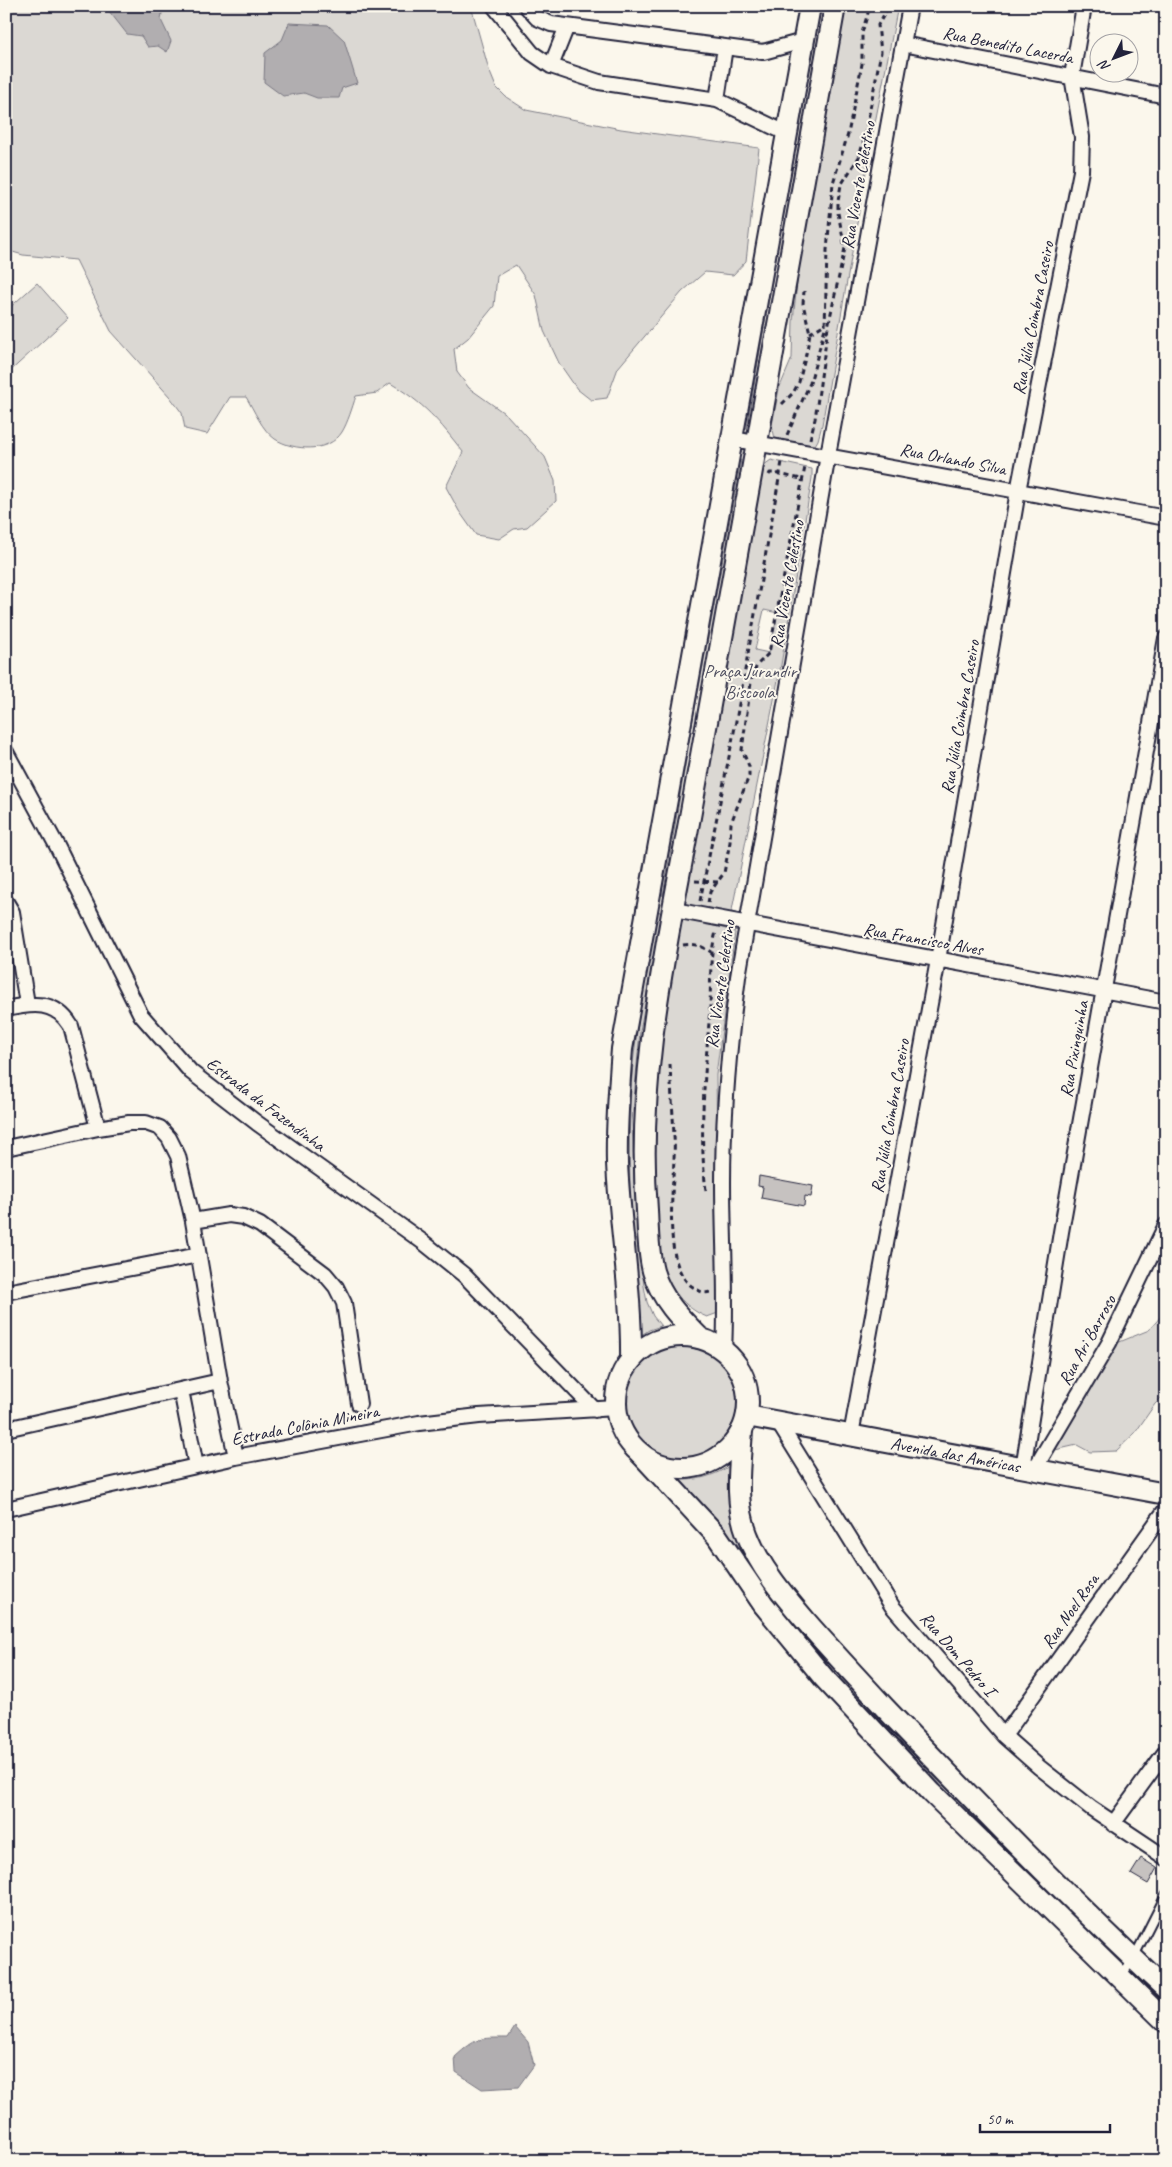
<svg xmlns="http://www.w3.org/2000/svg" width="1172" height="2167" viewBox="0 0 1172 2167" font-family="Caveat,sans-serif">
<rect width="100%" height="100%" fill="#fbf7ec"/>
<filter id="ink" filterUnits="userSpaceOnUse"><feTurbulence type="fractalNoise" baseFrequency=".02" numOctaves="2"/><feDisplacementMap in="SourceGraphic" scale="10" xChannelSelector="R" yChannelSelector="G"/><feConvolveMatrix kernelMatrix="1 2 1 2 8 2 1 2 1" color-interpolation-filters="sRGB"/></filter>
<g filter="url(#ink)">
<!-- green -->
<path fill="#dbd8d3" stroke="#7e7d87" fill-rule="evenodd" d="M6 6H469L473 13 489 70 496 87 506 97 526 110 621 129 759 148 746 261 733 275 705 272 682 292 618 368 607 398 591 400 577 389 559 363 544 331 536 295 516 265 497 276 494 306 468 338 454 349 457 372 469 388 507 415 545 457 555 481 556 501 527 527 514 529 499 539 476 535 459 511 446 487 463 452C439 421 424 403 390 383L377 393 356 396C352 408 348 422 342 432 329 453 294 451 275 439 262 430 254 410 246 397H230L207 434 185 429 182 413 170 397 111 331 76 260 23 255 6 250Z
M818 6H820L800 116 747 427 745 430Z
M843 6H898L871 143 822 425 818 440 814 447 779 441 775 439 772 425 779 389 792 358 793 321 803 226Z
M37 283 68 318 6 375V311Z
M741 460 692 725 663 896 662 892 680 776 738 461Z
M771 460 812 469V478L781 665 731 915 683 906 761 471 764 465ZM764 610 778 613 769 653 755 650Z
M659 911 661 914 640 1031 632 1122 635 1199 644 1286 647 1302 653 1316 661 1326 649 1330 640 1336C634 1261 627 1184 630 1108 632 1043 646 977 656 913Z
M683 918 734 931 735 933 716 1075 719 1310 718 1313 707 1317C684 1308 669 1288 662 1265 657 1247 658 1226 657 1208 653 1139 658 1072 666 1004 670 976 672 945 683 918Z
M1166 1296V1393L1155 1404 1135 1433 1116 1451 1090 1452 1077 1445 1055 1450 1117 1343 1149 1330 1163 1314Z
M626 1403a57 57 0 1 1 114 0a57 57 0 1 1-114 0Z
M732 1464 731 1514 734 1528 762 1579 786 1614 818 1652 893 1733 1017 1861 1110 1955 1018 1865 820 1658 787 1618 735 1541 677 1480C696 1481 716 1476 732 1464Z"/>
<!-- water -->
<path fill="#b1aeb0" stroke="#787681" d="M105 6H163L161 20 171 41 167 52 158 46 148 47 141 36 127 34Z
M289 23 328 25 344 40 357 83 342 88 339 98H317L304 93 283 96 264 82 265 53 282 40Z
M515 2027 528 2042 534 2065 518 2087 482 2089 456 2072 455 2057C477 2037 479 2038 508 2038Z"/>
<!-- building -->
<path fill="#c6c2c0" stroke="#22223b" d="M759 1176 813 1186 811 1197 805 1196 804 1206 761 1198 763 1187 758 1186Z
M1141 1858 1157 1868 1148 1884 1131 1874Z"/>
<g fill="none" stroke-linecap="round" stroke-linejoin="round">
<!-- lane casing -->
<g stroke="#22223b" stroke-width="11">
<path id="lane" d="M1122 1976 1133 1959 1166 1894"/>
</g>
<!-- street casing -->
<g stroke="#22223b" stroke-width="18">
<path id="street" d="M494 6 532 53 551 66 599 82 717 100 786 133
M526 6 537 18 551 24 763 52 803 41
M903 44 1166 96
M551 66 567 26
M717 100 725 47
M733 439 1166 518
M6 752 57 846 141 1015 191 1072 257 1123 423 1242 464 1275 595 1410
M6 902 12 912 27 1004
M674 910 1166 1002
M6 1009C33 1003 55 1000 71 1026L98 1128
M6 1148 98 1128 129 1123H146L160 1128 169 1138 178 1156 193 1221 220 1381 236 1457
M193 1221 229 1215 243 1217 260 1225 325 1274 336 1287 344 1303 359 1404
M6 1292 199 1255
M724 1351C727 1295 723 1239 723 1183 723 1113 729 1045 738 977L828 455 910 6
M181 1390 196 1466
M778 1422 892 1606 1004 1736 1039 1767 1091 1808 1166 1858
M6 1429 220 1381
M851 1435 938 960 1018 491 1081 171 1082 137 1072 76 1084 6
M1023 1468 1061 1232 1166 638
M1034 1470 1109 1343 1166 1225
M6 1509 236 1457 419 1423 479 1416 616 1408
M1004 1736 1166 1509
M1113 1824 1166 1751"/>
</g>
<!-- secondary casing -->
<g stroke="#22223b" stroke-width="24">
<g id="secondary">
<circle cx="682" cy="1402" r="66"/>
<path d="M700 1338C680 1318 661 1299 653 1271 648 1252 648 1230 647 1210 635 1069 671 928 695 789 740 528 787 267 835 6"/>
<path d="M631 1360C632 1293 620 1229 617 1163 616 1125 619 1087 622 1049L810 6"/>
<path id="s1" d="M747 1416 1166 1494"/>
<path d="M742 1430C740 1465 734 1500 747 1534 760 1569 787 1599 811 1627 835 1654 860 1681 885 1708 977 1804 1069 1899 1166 1989"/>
<path d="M640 1453 717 1536 763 1604 824 1678 932 1793 1166 2022"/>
</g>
</g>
<!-- path -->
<path stroke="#22223b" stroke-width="3" stroke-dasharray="5 4" stroke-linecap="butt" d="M810 333 825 324
M782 404 793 393 799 382 807 350 810 333 803 304 804 291
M787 435 810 383 825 328 827 250 833 183 848 134 862 64V33L870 6
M810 439 815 419 828 327 845 248 838 213V201L841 185 859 157 864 140 881 52 878 25 889 6
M769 475 770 473H773L802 479
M695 881 718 882
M700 901 734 732 782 462
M708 903 710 892 724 873 730 842 731 823 749 776V766L742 750 752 675 758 664 769 653 805 467
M683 945C695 943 701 946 711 952
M670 1064C671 1088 673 1112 674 1136 677 1173 658 1264 693 1287 699 1291 704 1294 710 1292
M706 1190C698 1130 706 1068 710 1008 711 983 709 957 716 932"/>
<!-- lane -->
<use href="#lane" stroke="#fbf7ec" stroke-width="7"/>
<!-- street -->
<use href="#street" stroke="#fbf7ec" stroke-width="14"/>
<!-- secondary -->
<use href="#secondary" stroke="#fbf7ec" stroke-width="20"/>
</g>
</g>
<g text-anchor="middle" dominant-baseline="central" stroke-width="4" stroke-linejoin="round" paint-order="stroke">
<!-- street labels -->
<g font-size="18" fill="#22223b" stroke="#fbf7ec">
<text transform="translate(1008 45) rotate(11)">Rua Benedito Lacerda</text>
<text transform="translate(858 185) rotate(-80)">Rua Vicente Celestino</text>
<text transform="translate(1033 318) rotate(-79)">Rua Júlia Coimbra Caseiro</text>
<text transform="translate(953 459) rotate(11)">Rua Orlando Silva</text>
<text transform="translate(787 584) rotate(-80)">Rua Vicente Celestino</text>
<text transform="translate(960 717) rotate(-80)">Rua Júlia Coimbra Caseiro</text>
<text transform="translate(923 939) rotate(10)">Rua Francisco Alves</text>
<text transform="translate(720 984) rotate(-82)">Rua Vicente Celestino</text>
<text transform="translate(1074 1049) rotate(-80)">Rua Pixinguinha</text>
<text transform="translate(266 1104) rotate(37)">Estrada da Fazendinha</text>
<text transform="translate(890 1116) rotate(-80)">Rua Júlia Coimbra Caseiro</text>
<text transform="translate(1087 1340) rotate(-61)">Rua Ari Barroso</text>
<text transform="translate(305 1425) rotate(-11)">Estrada Colônia Mineira</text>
<text stroke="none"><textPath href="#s1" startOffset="212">Avenida das Américas</textPath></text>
<text transform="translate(1070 1611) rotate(-55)">Rua Noel Rosa</text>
<text transform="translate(958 1654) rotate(49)">Rua Dom Pedro I</text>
</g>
<!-- park labels -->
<g font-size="18" fill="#505061" stroke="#fbf7ec">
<text x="750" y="671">Praça Jurandir<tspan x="750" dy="21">Biscoola</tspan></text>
</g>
</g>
<!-- margin -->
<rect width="1172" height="2167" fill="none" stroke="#fbf7ec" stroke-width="25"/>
<rect x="12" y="12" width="1147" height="2142" fill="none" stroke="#22223b" stroke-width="2" filter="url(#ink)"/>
<!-- north arrow -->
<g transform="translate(1114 58) rotate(228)"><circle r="24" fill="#fbf7ec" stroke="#a4a2a5"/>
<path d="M0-4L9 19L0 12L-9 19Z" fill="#22223b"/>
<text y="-8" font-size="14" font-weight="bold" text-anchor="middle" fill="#22223b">N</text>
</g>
<!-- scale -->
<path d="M980 2124v8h130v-8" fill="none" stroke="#22223b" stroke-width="2.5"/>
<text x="987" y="2124" font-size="15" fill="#22223b" stroke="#fbf7ec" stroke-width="4" paint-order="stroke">50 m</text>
</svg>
